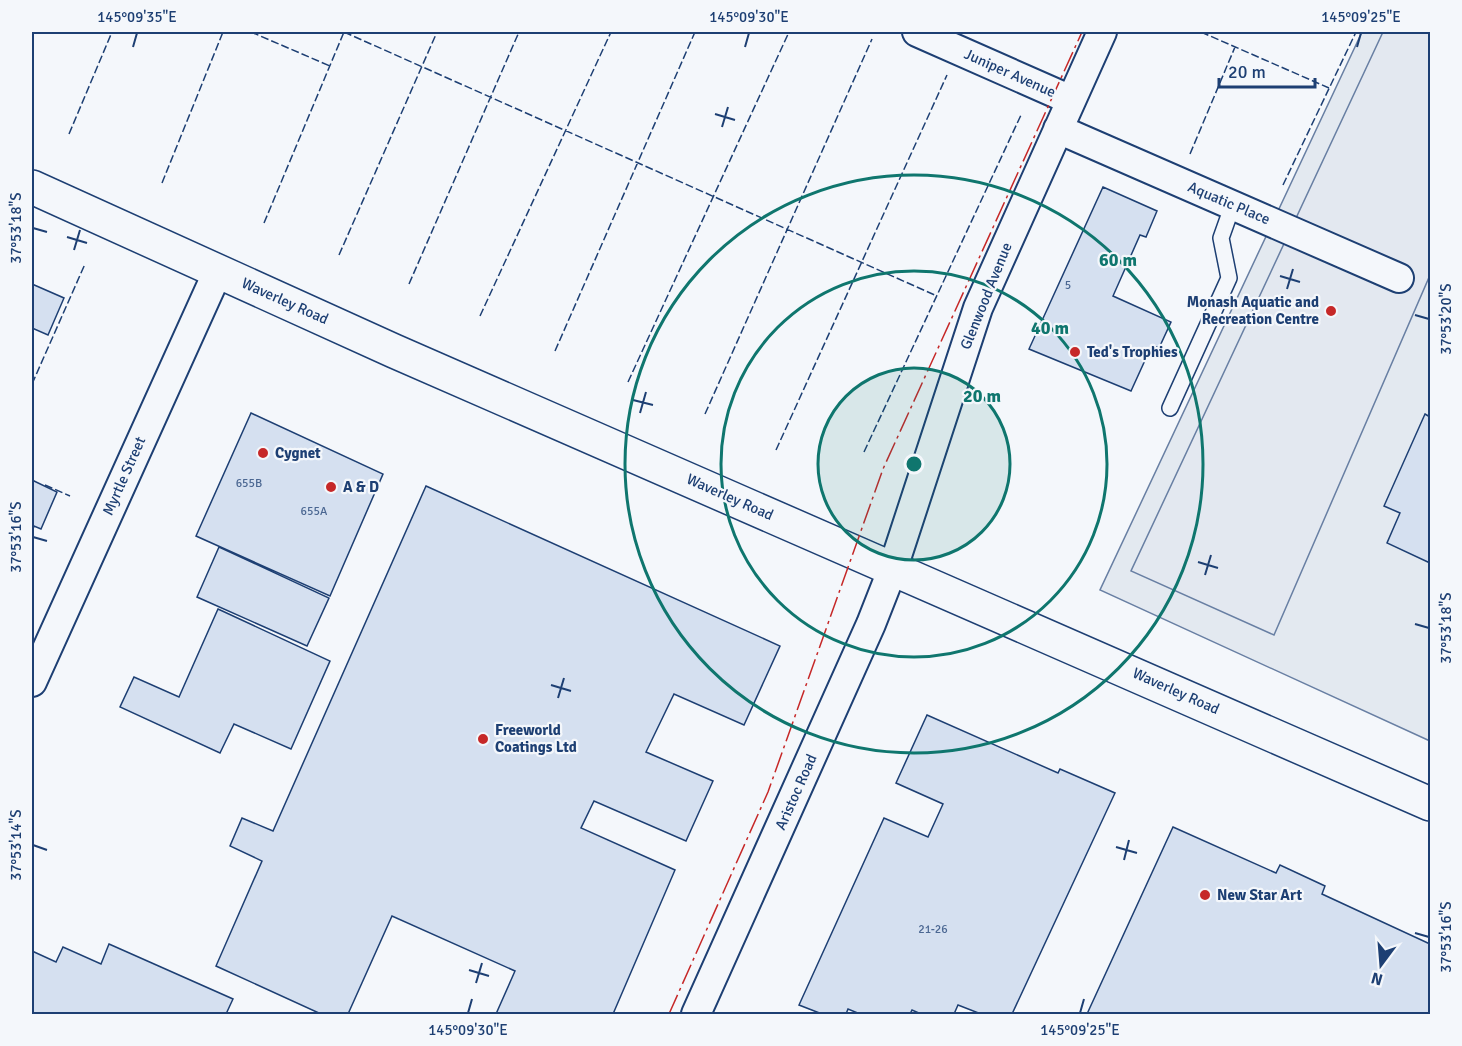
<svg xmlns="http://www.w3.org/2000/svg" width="1462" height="1046" viewBox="0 0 1462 1046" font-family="Signika,sans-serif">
<rect width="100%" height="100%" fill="#f4f7fb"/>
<!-- green -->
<path fill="#e3e9f0" stroke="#687fa3" stroke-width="1.5" d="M1362 32H1430V741L1100 590Z"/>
<!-- parking -->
<path fill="#e3e8f0" stroke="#687fa3" stroke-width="1.5" d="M1383 32H1430V275L1274 635 1131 571Z"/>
<!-- building -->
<path fill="#d5e0f0" stroke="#1d3f73" stroke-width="1.5" d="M1103 187 1157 211 1146 237 1140 235 1113 296 1171 322 1159 348 1152 345 1131 391 1029 349Z
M32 284 64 298 48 335 32 328Z
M251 413 383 474 330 596 196 536Z
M1425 414 1430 417V563L1387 543 1400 513 1384 506Z
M32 480 57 492 41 529 34 526 32 532Z
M426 486 780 646 744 725 674 694 646 752 713 781 686 841 594 801 581 828 675 870 613 1014H496L515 971 392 916 348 1014H321L216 966 262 861 230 846 242 818 273 831Z
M219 547 329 598 307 646 197 597Z
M218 609 330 661 291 749 234 724 220 753 120 707 134 677 179 697Z
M927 715 1058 773 1060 769 1115 793 1012 1014H981L958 1005 954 1014H921L912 1010 910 1014H860L848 1009 846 1014H822L799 1005 884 818 928 837 943 804 896 783Z
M1173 827 1276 873 1280 865 1325 886 1322 894 1430 944V1014H1087Z
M109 944 233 999 226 1014H32V951L56 962 63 947 101 964Z"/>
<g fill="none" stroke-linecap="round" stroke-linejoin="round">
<!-- lane casing -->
<g stroke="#1d3f73" stroke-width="18">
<path id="lane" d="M1170 408 1229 278 1221 238 1233 204"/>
</g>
<!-- street casing -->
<g stroke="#1d3f73" stroke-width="32">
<path id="street" d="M917 32 1071 100
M1058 129 1399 278
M32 682 218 271
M696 1014 871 624 893 568 978 308 1102 32"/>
</g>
<!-- primary casing -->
<g stroke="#1d3f73" stroke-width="36">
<path id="primary" d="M32 187 394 351 1430 804"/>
</g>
<!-- lane -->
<use href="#lane" stroke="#f4f7fb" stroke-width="15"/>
<!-- street -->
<use href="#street" stroke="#f4f7fb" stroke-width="28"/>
<!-- primary -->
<use href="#primary" stroke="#f4f7fb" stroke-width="33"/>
<!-- fence -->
<path stroke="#1d3f73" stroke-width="1.5" stroke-dasharray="8 3" stroke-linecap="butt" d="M251 32 330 66
M344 32 937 296
M1201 32 1329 88
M69 134 112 32
M1190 154 1235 47
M162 183 223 32
M1283 185 1356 32
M264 223 344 32
M339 255 437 32
M409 284 519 32
M480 316 611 32
M555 351 695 32
M628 382 789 32
M32 384 85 264
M705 414 872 39
M776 450 947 75
M864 452 1021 115
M45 485 70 496"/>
<!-- power -->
<path stroke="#c62828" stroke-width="1.5" stroke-dasharray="21 4.5 3 4.5" stroke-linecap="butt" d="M669 1014 768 792 883 469 1082 32"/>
</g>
<!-- ticks -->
<path fill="none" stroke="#1d3f73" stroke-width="2" d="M133 47 137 33M745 47 749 33M1357 47 1361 33M715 114 735 120M722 127 728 107M33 228 47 232M67 237 87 243M74 250 80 230M1280 276 1300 282M1287 289 1293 269M1415 315 1429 319M633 400 653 405M640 413 646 392M33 537 47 541M1198 562 1218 568M1205 575 1211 555M1415 624 1429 628M551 685 571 691M558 698 564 678M33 845 47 850M1116 847 1137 853M1124 860 1129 840M1415 933 1429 937M469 970 489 976M476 983 482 963M468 1013 472 999M1080 1013 1084 999"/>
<!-- distance rings -->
<circle cx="914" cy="464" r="96" fill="#0f766e" fill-opacity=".12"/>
<g fill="none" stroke="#0f766e" stroke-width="3">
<circle cx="914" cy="464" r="96"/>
<circle cx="914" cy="464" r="193"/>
<circle cx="914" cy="464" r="289"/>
</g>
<!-- markers -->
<g fill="#c62828" stroke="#f4f7fb" stroke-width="2">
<circle cx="1331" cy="311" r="6"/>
<circle cx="1075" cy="352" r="6"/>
<circle cx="263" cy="453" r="6"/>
<circle cx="331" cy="487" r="6"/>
<circle cx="483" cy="739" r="6"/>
<circle cx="1205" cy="895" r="6"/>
</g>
<g text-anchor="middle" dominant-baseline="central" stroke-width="4.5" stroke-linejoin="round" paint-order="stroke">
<!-- number labels -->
<g font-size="12" fill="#4b6792">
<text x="1068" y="285">5</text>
<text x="249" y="483">655B</text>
<text x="314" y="511">655A</text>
<text x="933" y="929">21-26</text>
</g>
<!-- street labels -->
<g font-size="15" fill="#1d3f73" stroke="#f4f7fb">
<text transform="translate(1010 73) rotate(24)">Juniper Avenue</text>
<text transform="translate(1229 203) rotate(23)">Aquatic Place</text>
<text transform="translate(986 296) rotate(-68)">Glenwood Avenue</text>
<text transform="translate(285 301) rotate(24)">Waverley Road</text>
<text transform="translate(124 476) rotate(-66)">Myrtle Street</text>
<text transform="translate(730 497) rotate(24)">Waverley Road</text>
<text transform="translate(1176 691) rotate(24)">Waverley Road</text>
<text transform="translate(796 792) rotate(-66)">Aristoc Road</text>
</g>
<!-- poi labels -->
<g font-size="15" font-weight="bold" fill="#1d3f73" stroke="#f4f7fb" text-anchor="start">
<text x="1319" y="302" text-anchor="end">Monash Aquatic and<tspan x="1319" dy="17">Recreation Centre</tspan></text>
<text x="1087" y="352">Ted's Trophies</text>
<text x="275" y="453">Cygnet</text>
<text x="343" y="487">A &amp; D</text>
<text x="495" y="730">Freeworld<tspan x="495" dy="17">Coatings Ltd</tspan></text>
<text x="1217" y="895">New Star Art</text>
</g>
</g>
<circle cx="914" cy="464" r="9" fill="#0f766e" stroke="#f4f7fb" stroke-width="3"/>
<g font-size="18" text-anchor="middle" font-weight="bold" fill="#0f766e" stroke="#f4f7fb" stroke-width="4.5" stroke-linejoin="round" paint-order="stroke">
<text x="1118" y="266">60 m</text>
<text x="1050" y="334">40 m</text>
<text x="982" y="402">20 m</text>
</g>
<!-- border -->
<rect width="1462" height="1046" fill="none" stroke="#f4f7fb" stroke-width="66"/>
<!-- north arrow -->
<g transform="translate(1381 965) rotate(196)" stroke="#f4f7fb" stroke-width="4.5" paint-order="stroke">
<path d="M0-4.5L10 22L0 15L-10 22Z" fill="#1d3f73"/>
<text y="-9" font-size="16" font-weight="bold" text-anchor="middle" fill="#1d3f73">N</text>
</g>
<!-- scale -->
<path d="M1219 78v9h96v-9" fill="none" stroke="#1d3f73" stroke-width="3"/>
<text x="1228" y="78" font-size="18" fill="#1d3f73" stroke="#f4f7fb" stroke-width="4.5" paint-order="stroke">20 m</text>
<rect x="33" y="33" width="1396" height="980" fill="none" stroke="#1d3f73" stroke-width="2"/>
<g font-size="15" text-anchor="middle" fill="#1d3f73">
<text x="137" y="22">145°09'35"E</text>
<text x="749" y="22">145°09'30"E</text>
<text x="1361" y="22">145°09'25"E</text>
<text transform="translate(16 228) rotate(-90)" y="5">37°53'18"S</text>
<text transform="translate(1446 319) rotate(-90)" y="5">37°53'20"S</text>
<text transform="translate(16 537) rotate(-90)" y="5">37°53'16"S</text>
<text transform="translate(1446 628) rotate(-90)" y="5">37°53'18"S</text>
<text transform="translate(16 845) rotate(-90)" y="5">37°53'14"S</text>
<text transform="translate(1446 937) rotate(-90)" y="5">37°53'16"S</text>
<text x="468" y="1035">145°09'30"E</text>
<text x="1080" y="1035">145°09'25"E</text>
</g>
</svg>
